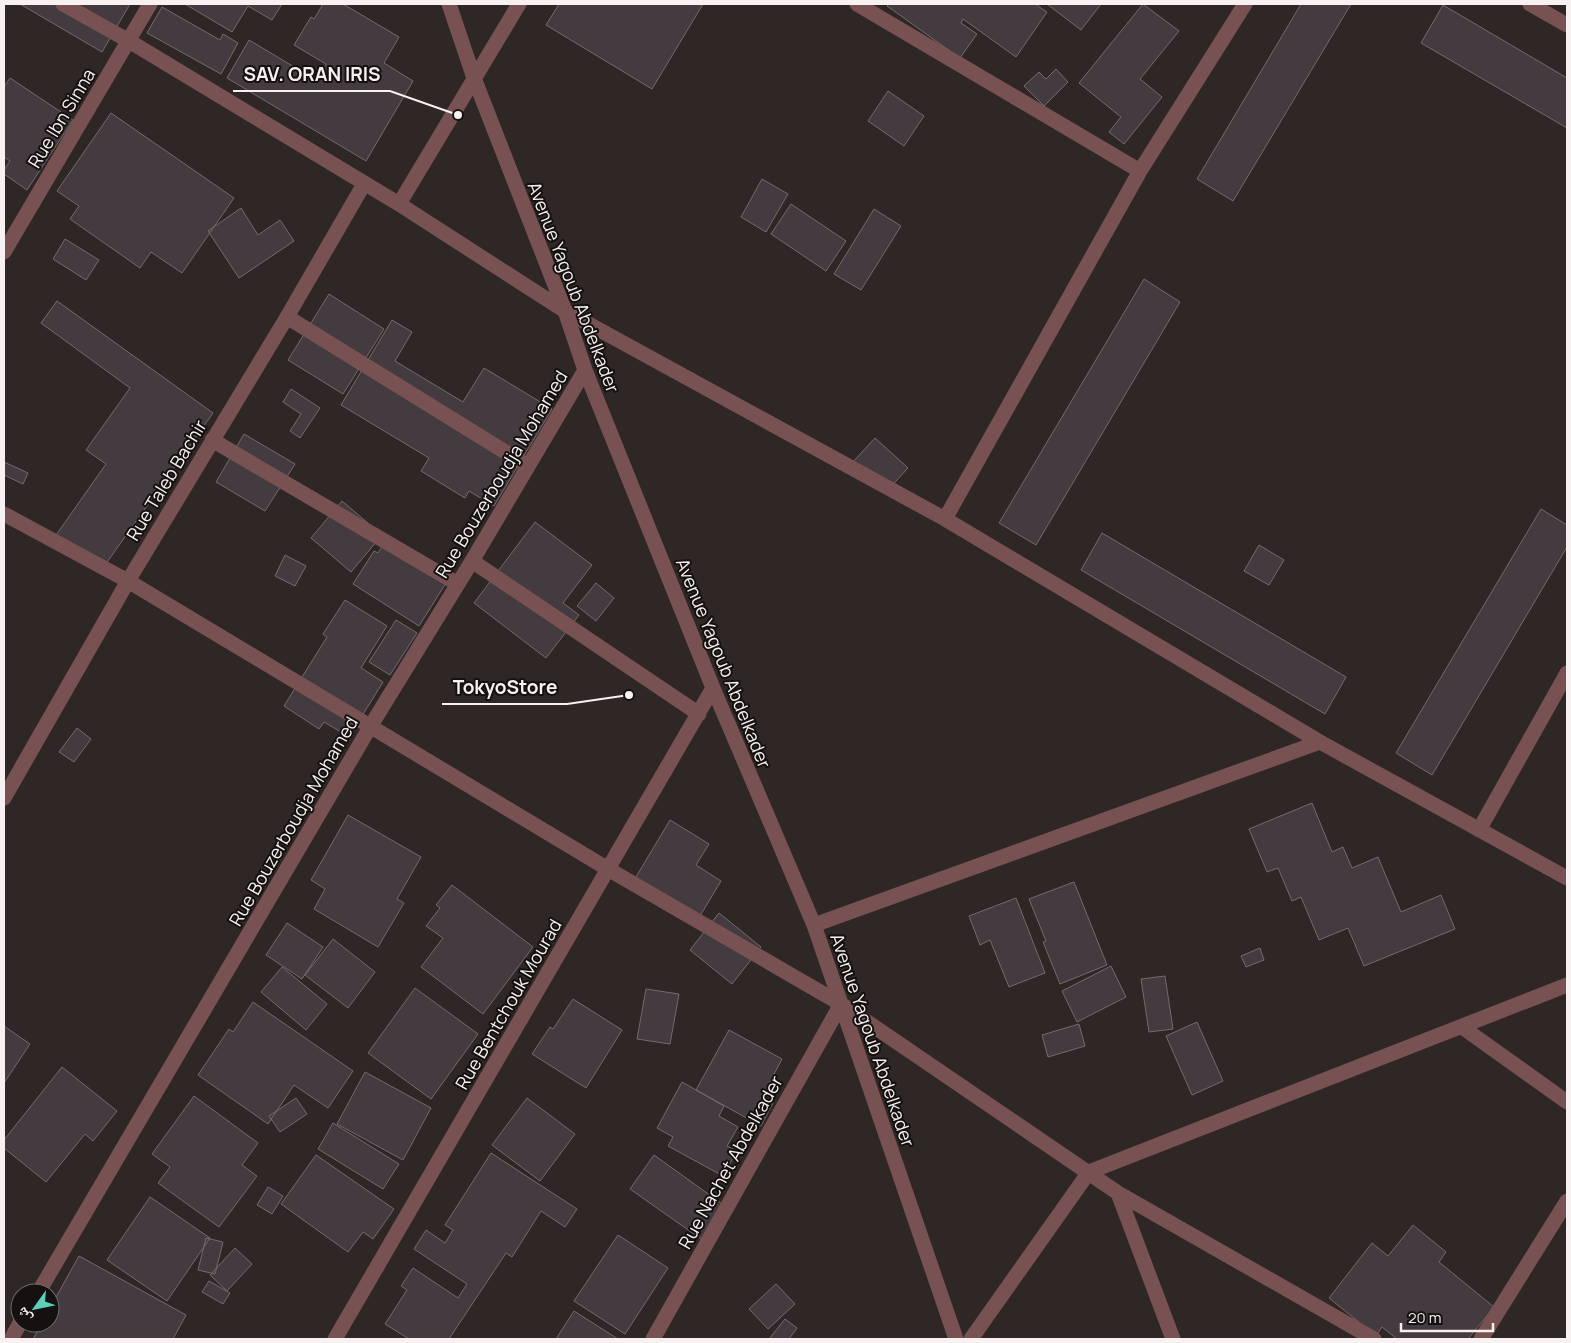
<svg xmlns="http://www.w3.org/2000/svg" width="1571" height="1343" viewBox="0 0 1571 1343" font-family="Manrope,'Noto Naskh Arabic',sans-serif">
<rect width="100%" height="100%" fill="#2e2725"/>
<!-- building -->
<path fill="#433b3f" stroke="#736b6e" d="M20 4H130L102 52Z
M185 4H282L272 20 248 6 232 32Z
M323 4H343L399 37 384 63 413 81 366 161 227 78 249 40 316 80 326 64 294 45 311 17 314 19Z
M559 4H703L652 89 546 25Z
M889 4H1035L1047 12 1016 57 963 19 961 23 977 34 960 58 887 6Z
M1047 4H1101L1081 30Z
M1143 4 1179 31 1140 79 1162 97 1124 144 1109 132 1121 117 1079 83Z
M1301 4H1351L1233 201 1197 179Z
M1443 5 1567 78V128L1421 43Z
M162 7 220 40 223 34 238 43 221 74 147 33Z
M1056 69 1068 82 1044 106 1024 86 1039 72 1046 79Z
M10 78 73 120 27 190 4 174V170L10 161 4 157V87Z
M888 91 924 116 904 146 868 121Z
M111 113 234 198 182 273 151 252 140 268 70 219 79 206 57 191Z
M762 179 788 194 766 232 741 217Z
M791 204 846 241 826 271 771 234Z
M241 208 258 235 280 220 294 241 239 278 208 231Z
M874 209 901 226 861 290 834 274Z
M65 239 99 260 86 280 53 259Z
M1144 279 1180 302 1036 545 999 523Z
M329 294 384 329 343 394 288 360Z
M57 301 213 413 100 572 54 538 106 464 86 450 130 388 41 323Z
M392 320 412 332 395 361 463 402 484 368 552 409 494 506 469 491 465 498 421 471 429 458 341 405Z
M291 389 320 408 300 438 290 431 301 414 283 402Z
M244 434 295 464 265 511 216 482Z
M875 438 908 468 885 493 852 463Z
M4 462 28 473 23 484 4 475Z
M342 501 382 535 351 572 311 538Z
M1541 509 1567 525V547L1432 775 1396 753Z
M535 522 592 565 563 603 579 615 546 658 474 603Z
M1102 533 1346 677 1325 714 1081 570Z
M389 536 451 575 419 626 353 584 374 551 378 553Z
M1259 545 1284 560 1269 585 1244 571Z
M285 555 306 566 295 586 275 576Z
M596 583 614 598 596 621 577 606Z
M345 600 387 626 361 668 383 682 349 737 324 722 319 729 284 706 327 637 323 634Z
M396 620 417 633 390 675 369 662Z
M77 728 91 739 74 762 59 752Z
M1312 803 1332 852 1343 847 1352 868 1378 857 1401 912 1441 895 1455 929 1364 966 1348 928 1319 940 1301 897 1292 901 1278 868 1267 872 1249 829Z
M348 815 421 857 397 899 404 903 378 947 314 909 325 889 311 880Z
M670 820 709 844 696 865 721 881 697 921 633 882Z
M1074 882 1107 965 1060 984 1043 942 1046 941 1029 899Z
M452 885 533 947 483 1014 421 967 443 938 426 926 440 908 436 905Z
M1016 898 1045 973 1009 987 990 940 980 945 969 916Z
M719 913 761 947 732 984 690 950Z
M287 923 323 947 302 979 266 955Z
M333 939 375 972 348 1008 305 975Z
M1260 948 1264 960 1246 967 1241 956Z
M1111 966 1126 997 1077 1022 1062 991Z
M282 967 327 1004 306 1030 261 992Z
M1165 976 1173 1029 1149 1032 1141 979Z
M415 988 478 1034 431 1099 368 1053Z
M646 989 679 994 670 1044 637 1039Z
M573 999 622 1030 586 1088 532 1054 550 1027 553 1029Z
M253 1002 353 1071 328 1108 294 1085 268 1124 198 1075 229 1029 233 1032Z
M1197 1022 1223 1081 1192 1095 1166 1036Z
M1079 1024 1085 1046 1048 1057 1042 1035Z
M4 1026 30 1044 4 1083Z
M729 1030 782 1059 762 1097 773 1103 761 1126 696 1090Z
M62 1067 117 1111 93 1141 85 1134 46 1182 4 1148V1140Z
M365 1072 431 1108 403 1160 337 1124Z
M682 1082 724 1106 719 1116 738 1127 727 1146 737 1151 723 1176 668 1146 673 1137 657 1128Z
M194 1096 258 1143 242 1165 257 1176 219 1227 158 1183 170 1167 152 1154Z
M296 1098 307 1114 280 1132 269 1116Z
M527 1098 575 1134 540 1181 492 1145Z
M333 1123 399 1164 383 1189 318 1149Z
M491 1153 577 1209 565 1227 541 1211 512 1257 506 1253 449 1339H409L385 1324 407 1290 401 1286 413 1268 458 1298 467 1284 414 1249 426 1230 445 1243 453 1230 445 1225Z
M316 1155 394 1209 373 1239 363 1232 348 1252 281 1204Z
M654 1155 725 1206 701 1239 630 1189Z
M268 1187 283 1196 272 1214 257 1205Z
M150 1197 210 1238 167 1301 107 1260Z
M1413 1225 1446 1252 1439 1262 1494 1307 1468 1339H1397L1382 1327 1376 1336 1329 1298 1372 1243 1388 1256Z
M618 1235 668 1268 625 1334 574 1301Z
M206 1238 223 1242 215 1274 198 1270Z
M235 1248 252 1264 227 1291 210 1275Z
M79 1256 186 1315 173 1339H33L42 1323H50V1308Z
M209 1281 230 1293 223 1304 202 1292Z
M776 1284 795 1304 768 1329 749 1309Z
M574 1311 618 1339H556Z
M785 1319 797 1328 789 1339H769Z"/>
<g fill="none" stroke-linecap="round" stroke-linejoin="round">
<!-- minor -->
<path stroke="#785253" stroke-width="15" d="M63 4 129 41 399 204 565 311 945 519 1320 742 1567 878
M449 4 474 78 565 311 585 370 713 688 814 925 956 1339
M857 4 1140 171
M1530 4 1567 25
M399 204 519 4
M4 252 150 4
M287 317 528 466
M212 440 458 584
M4 514 128 581 608 869 841 1004 1118 1193 1374 1339
M945 519 1140 171 1245 4
M472 561 699 714
M4 798 128 581 287 317 364 184
M1479 830 1567 673
M814 925 1320 742
M1462 1027 1567 1102
M1118 1193 1173 1339
M38 1293 370 727 472 561 585 370
M11 1339 20 1323
M335 1339 713 688
M653 1339 841 1004
M971 1339 1089 1172 1567 985
M1481 1339 1567 1201"/>
</g>
<g text-anchor="middle" dominant-baseline="central" stroke-width="4" stroke-linejoin="round" paint-order="stroke">
<!-- street labels -->
<g font-size="18" fill="#f7f2f1" stroke="#141110">
<text transform="translate(61 118) rotate(-59)">Rue Ibn Sinna</text>
<text transform="translate(574 287) rotate(69)">Avenue Yagoub Abdelkader</text>
<text transform="translate(501 474) rotate(-59)">Rue Bouzerboudja Mohamed</text>
<text transform="translate(166 480) rotate(-59)">Rue Taleb Bachir</text>
<text transform="translate(724 663) rotate(68)">Avenue Yagoub Abdelkader</text>
<text transform="translate(293 821) rotate(-60)">Rue Bouzerboudja Mohamed</text>
<text transform="translate(508 1004) rotate(-60)">Rue Bentchouk Mourad</text>
<text transform="translate(873 1040) rotate(71)">Avenue Yagoub Abdelkader</text>
<text transform="translate(730 1162) rotate(-61)">Rue Nachet Abdelkader</text>
</g>
</g>
<!-- callouts -->
<path fill="none" stroke="#f7f2f1" stroke-width="2" d="M458 115L390 91H233M629 695L567 704H442"/>
<g fill="#f7f2f1" stroke="#141110" stroke-width="2">
<circle cx="458" cy="115" r="5"/>
<circle cx="629" cy="695" r="5"/>
</g>
<g font-size="19" text-anchor="middle" font-weight="bold" fill="#f7f2f1" stroke="#141110" stroke-width="4" stroke-linejoin="round" paint-order="stroke">
<text x="312" y="81">SAV. ORAN IRIS</text>
<text x="505" y="694">TokyoStore</text>
</g>
<!-- border -->
<rect width="1571" height="1343" fill="none" stroke="#f7f2f1" stroke-width="10"/>
<!-- north arrow -->
<g transform="translate(35 1308) rotate(237)"><circle r="24" fill="#141110" stroke="#6f6b6a"/>
<path d="M0-4L9 19L0 12L-9 19Z" fill="#5cceba"/>
<text y="-8" font-size="14" font-weight="bold" text-anchor="middle" fill="#f7f2f1">ش</text>
</g>
<!-- scale -->
<path d="M1401 1323v8h92v-8" fill="none" stroke="#f7f2f1" stroke-width="2.5"/>
<text x="1408" y="1323" font-size="15" fill="#f7f2f1" stroke="#141110" stroke-width="4" paint-order="stroke">20 m</text>
</svg>
